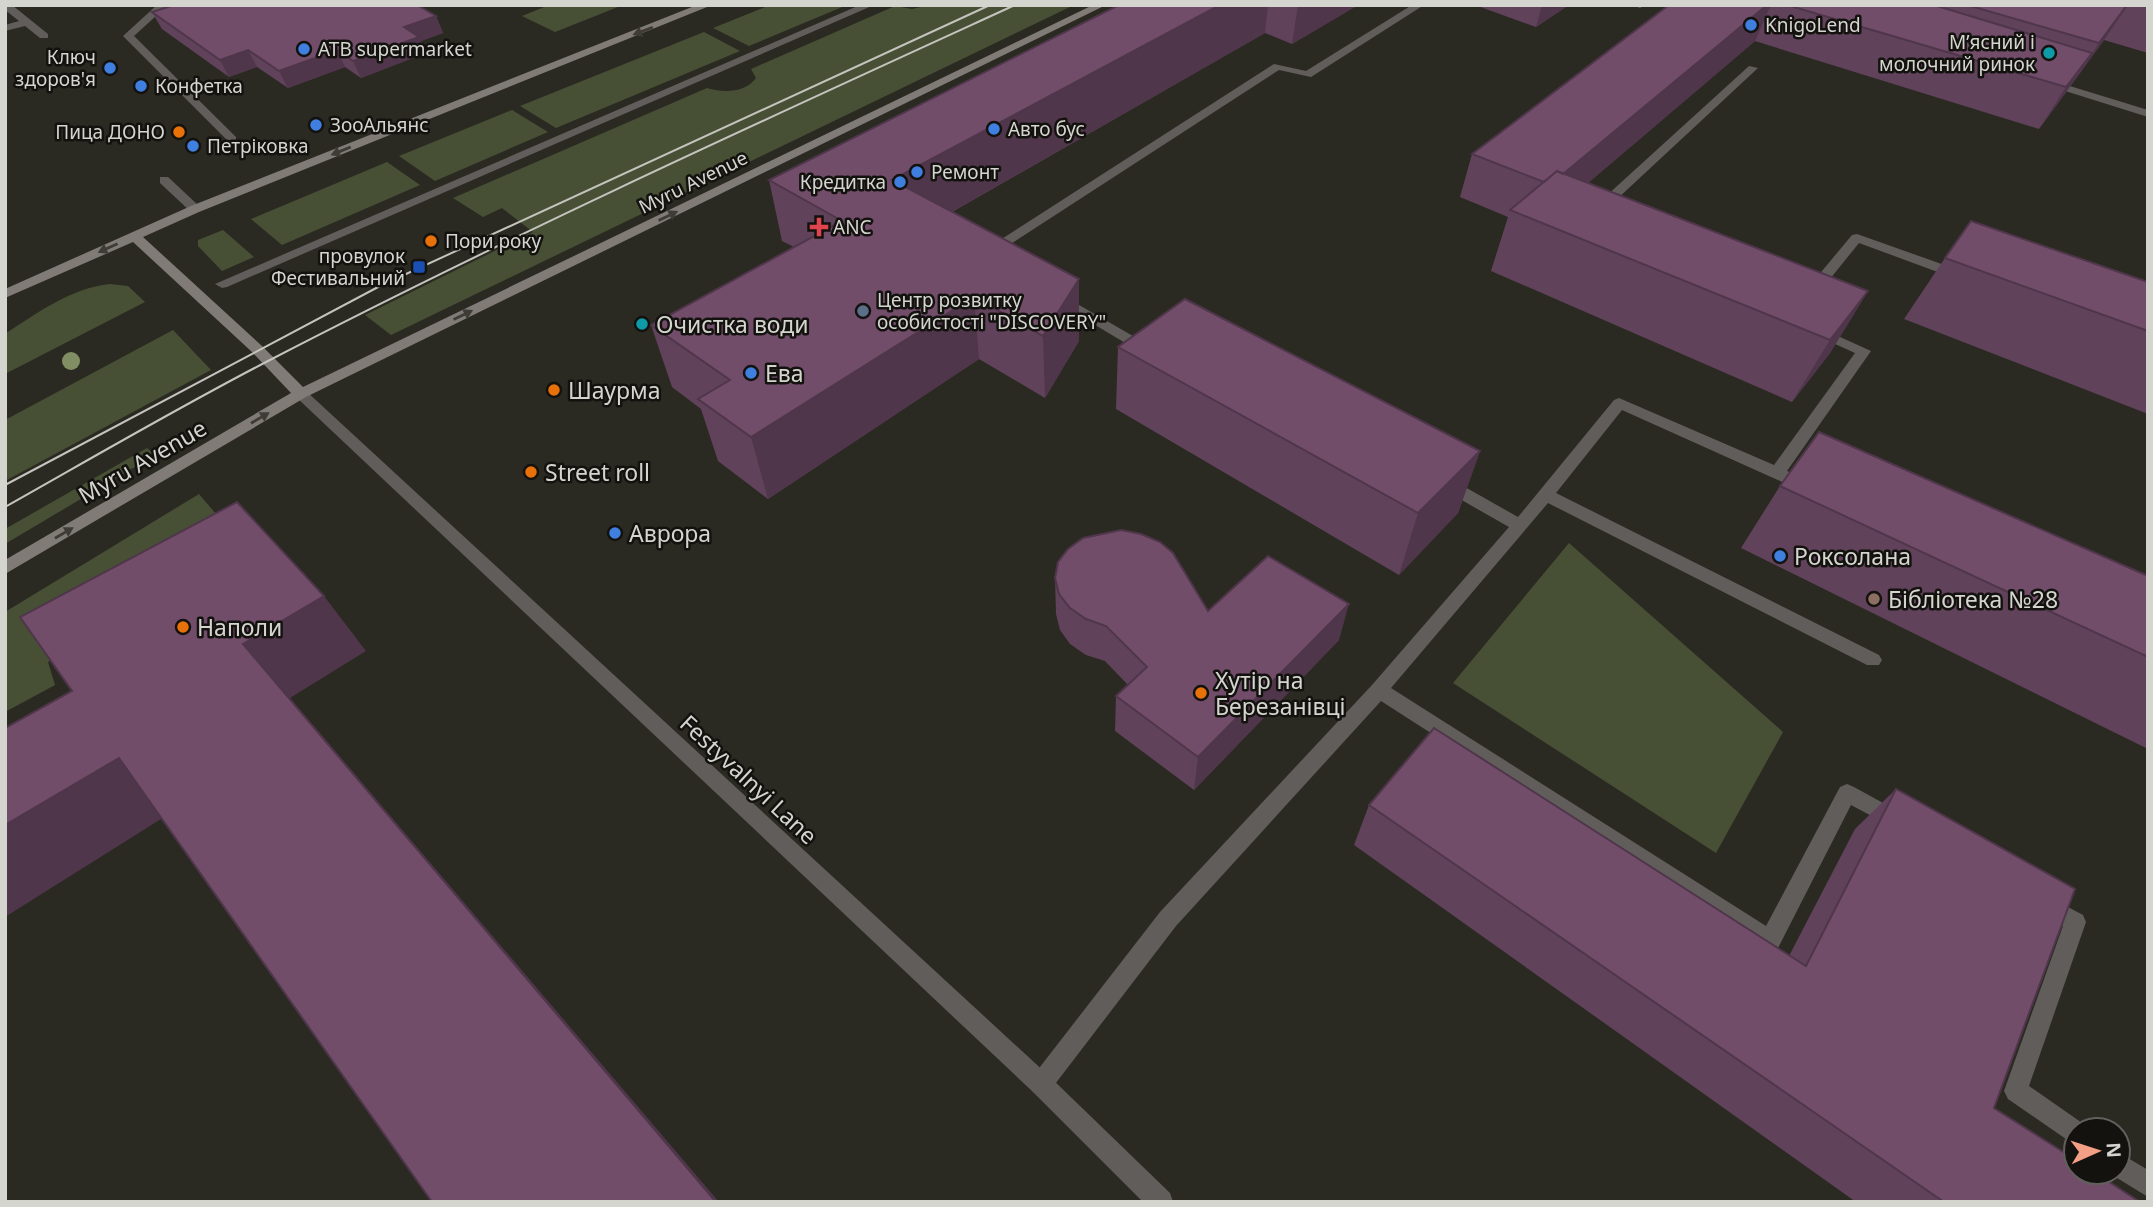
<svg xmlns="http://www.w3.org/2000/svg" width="2153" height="1207" viewBox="0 0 2153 1207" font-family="'Noto Sans',sans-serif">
<rect width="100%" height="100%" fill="#2b2a22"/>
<!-- green -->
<path fill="#475035" d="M549 5H623L555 32 522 16Z
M770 5H847L749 46 713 28Z
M930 5H1074L391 335 365 315 533 232 502 208 483 217 453 198 707 88C724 93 745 93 756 78L751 69 895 6 912 9Z
M704 32 740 51 556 128 520 106Z
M512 110 548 132 435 181 399 156Z
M387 162 420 185 282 245 251 219Z
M223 230 254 257 222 271 198 246V240Z
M110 284 128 286 145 302 5 374V334C37 313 71 288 110 284Z
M173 330 211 370 5 481V420Z
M147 448 155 455 5 544V529Z
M199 494 250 554 48 662 55 685 5 712V612Z
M1569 543 1783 732 1716 853 1453 683Z"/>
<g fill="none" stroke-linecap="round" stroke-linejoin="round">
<!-- lane -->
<path fill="#615d5b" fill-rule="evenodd" d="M5 5H12L48 34V38H40L25 26 5 31V25L19 21 5 10Z
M157 5H168L134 36 236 137V141H228L123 36Z
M1412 5H1424L1311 77 1279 70 992 256 987 257 980 253 1274 64 1306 71Z
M1632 5H1645L1640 8Z
M1749 66 1758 68 1602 213H1594V207Z
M2047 79 2148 110V117L2043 84V80Z
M160 177H168L199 206V212H191L160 183Z
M1857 234 1964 272 1966 275 1964 278H1954L1859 243 1817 295H1807V289L1852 235Z
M1060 294 1152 347 1154 350 1152 353H1142L1055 301 1053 298Z
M1818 327 1871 351 1787 471 1812 482 1814 486 1812 490H1800L1622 410 1556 493 1879 655 1882 660 1879 665H1867L1548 503 1391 688 1766 926 1840 787 1847 784 1854 787 1903 814 1906 820 1903 826 1896 829 1851 805 1778 948 1770 951 1381 701 1176 926 1049 1092 1041 1096 1033 1092 1029 1084 1033 1076 1160 912 1372 685 1509 527 1437 486 1435 482 1437 478H1449L1518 517 1614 400 1619 398 1774 465 1855 353 1813 334V328Z
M2045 895 2083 915 2086 922 2029 1086 2085 1125 2086 1130H2076V1146L2008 1099 2004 1091 2063 926 2037 912 2034 905 2037 898Z
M2118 1152 2148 1170V1197L2109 1173 2118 1172Z"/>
<!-- street -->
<path fill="#615d5b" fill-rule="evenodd" d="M860 5H874L227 287 222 288 215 284Z
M301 389 306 391 1049 1076 1170 1193 1173 1202H1143L1033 1092 296 397 294 394Z"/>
<!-- secondary -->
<path fill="#807b76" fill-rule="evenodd" d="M697 5H712L199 212 143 237 262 346 303 387 1093 5H1106L306 397 5 574V560L291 393 252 352 133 242 5 298V289L191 206Z"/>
<!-- tram -->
<path stroke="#c4c3be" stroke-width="2" d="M5 485 380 286 990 5
M5 507C92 458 179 407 268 361 513 234 764 120 1015 5"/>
</g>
<!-- trees -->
<circle fill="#818e64" cx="71" cy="361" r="9"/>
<!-- wall -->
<path fill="#61425b" d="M1119 5H1358L1292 44 1265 33 952 212 1079 341 1045 398 979 359 768 499 718 461 701 409 672 387 651 325 794 247 782 241 769 180Z
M1475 5H1569L1536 27Z
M1669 5H2148V53L2104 40 2039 129 1755 41 1588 183 1868 291 1830 353 1792 402 1491 271 1508 217 1460 197 1472 154Z
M152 12 436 16 443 33 421 41 426 53 361 78 345 67 288 88 257 67 229 77 162 29Z
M1945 258 2148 282V414L1904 319Z
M1118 347 1480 451 1458 513 1399 575 1116 409Z
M1780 486 2148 576V749L1741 548Z
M1055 578 1208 611 1339 640 1194 790 1115 731 1116 696 1128 685 1105 661 1086 655 1070 644 1060 630 1056 614Z
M1896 789 1994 1108 2140 1202H1856L1354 845 1369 805 1789 956 1855 829Z"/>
<!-- shaded-wall -->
<path fill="#4f364a" d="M1220 5H1268L1265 33 900 241 892 180Z
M1298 5H1358L1292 44Z
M1542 5H1569L1536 27Z
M1767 5H1771L1755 41 1541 223 1550 185Z
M2128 5 2104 40 2072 84 2099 43Z
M436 16 443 33 421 41 426 53 361 78 353 61 404 27Z
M248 50 257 67 229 77 220 60Z
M337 50 345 67 288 88 279 71Z
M2092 53 2065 94 2039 129 2066 87Z
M1079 279V341L1045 398 1043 336Z
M1868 291 1830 353 1792 402 1830 340Z
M974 297 979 359 768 499 751 437Z
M1480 451 1458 513 1399 575 1418 513Z
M324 596 366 651 290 698 719 1202H716L243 644Z
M1349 604 1339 640 1194 790 1198 757Z
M119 758 177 809 5 917V825Z"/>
<!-- building -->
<path fill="#714d6a" stroke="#4f364a" stroke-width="2" d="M174 5H417L436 16 404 27 419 37 353 61 337 50 279 71 248 50 220 60 152 12Z
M1119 5H1220L892 180 1079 279 1043 336 974 297 751 437 698 399 730 380 651 325 842 221 769 180Z
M1669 5H1767L1563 174 1557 171 1544 182 1472 154Z
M1787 5H1934L2092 53 2066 87Z
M1967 5H2127L2099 43Z
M1557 171 1868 291 1830 340 1510 210Z
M1971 221 2148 282V331L1945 258Z
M1185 299 1480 451 1418 513 1118 347Z
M1819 432 2148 576V657L1780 486Z
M237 502 324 596 243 644 716 1202H432L119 758 5 825V728L72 691 20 617Z
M1121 530 1141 534 1160 542 1173 553 1208 611 1268 556 1349 604 1198 757 1116 696 1147 667 1106 626 1086 619 1070 608 1059 594 1055 578 1058 562 1068 549 1083 538Z
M1434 728 1806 966 1896 789 2075 889 1994 1108 2076 1160V1172H2094L2140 1202H1944L1369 805Z"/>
<!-- one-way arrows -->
<defs><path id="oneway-solid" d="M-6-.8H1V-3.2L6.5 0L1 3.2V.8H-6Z" transform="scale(1.75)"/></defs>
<g fill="#3f3c38">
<use href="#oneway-solid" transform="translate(643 31) rotate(159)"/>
<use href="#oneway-solid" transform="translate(341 151) rotate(158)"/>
<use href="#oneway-solid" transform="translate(668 216) rotate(-26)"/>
<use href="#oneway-solid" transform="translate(108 248) rotate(156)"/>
<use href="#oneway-solid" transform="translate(463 315) rotate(-26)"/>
<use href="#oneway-solid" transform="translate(260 418) rotate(-30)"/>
<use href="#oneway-solid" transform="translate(64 533) rotate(-30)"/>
</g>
<!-- markers -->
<g fill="#3f7fe0" stroke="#13120f" stroke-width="2.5">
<circle cx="1751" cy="25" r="7"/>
<circle cx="304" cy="49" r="7"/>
<circle cx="110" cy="68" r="7"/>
<circle cx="141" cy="86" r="7"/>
<circle cx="316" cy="125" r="7"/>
<circle cx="994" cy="129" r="7"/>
<circle cx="193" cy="146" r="7"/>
<circle cx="917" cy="172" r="7"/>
<circle cx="900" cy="182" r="7"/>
<circle cx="751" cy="373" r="7"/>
<circle cx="615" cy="533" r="7"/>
<circle cx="1780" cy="556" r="7"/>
</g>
<g fill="#0f9aa8" stroke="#13120f" stroke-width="2.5">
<circle cx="2049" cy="53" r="7"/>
<circle cx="642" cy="324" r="7"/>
</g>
<g fill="#e8710a" stroke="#13120f" stroke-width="2.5">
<circle cx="179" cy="132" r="7"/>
<circle cx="431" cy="241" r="7"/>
<circle cx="554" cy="390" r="7"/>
<circle cx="531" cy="472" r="7"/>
<circle cx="183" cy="627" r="7"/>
<circle cx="1201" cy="693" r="7"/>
</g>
<path fill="#e0444e" stroke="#13120f" stroke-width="2.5" d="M815.5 216.5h7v7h7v7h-7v7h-7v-7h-7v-7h7z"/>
<rect fill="#1a4fb4" stroke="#13120f" stroke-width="2.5" x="412" y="260" width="14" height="14" rx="3.5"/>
<circle fill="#5c6f8a" stroke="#13120f" stroke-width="2.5" cx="863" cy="311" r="7"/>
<circle fill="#8d6e63" stroke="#13120f" stroke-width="2.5" cx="1874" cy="599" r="7"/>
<g text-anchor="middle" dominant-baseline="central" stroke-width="5" stroke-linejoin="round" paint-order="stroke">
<!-- far-poi labels -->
<g font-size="19" fill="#d5d5d0" stroke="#13120f" text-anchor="start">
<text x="1765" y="25">KnigoLend</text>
<text x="2035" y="42" text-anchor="end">Мʼясний і<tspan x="2035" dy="22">молочний ринок</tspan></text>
<text x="318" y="49">ATB supermarket</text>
<text x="96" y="57" text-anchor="end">Ключ<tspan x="96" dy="22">здоров'я</tspan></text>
<text x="155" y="86">Конфетка</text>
<text x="330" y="125">ЗооАльянс</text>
<text x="1008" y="129">Авто бус</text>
<text x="165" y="132" text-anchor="end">Пица ДОНО</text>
<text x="207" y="146">Петріковка</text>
<text x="931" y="172">Ремонт</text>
<text x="886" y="182" text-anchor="end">Кредитка</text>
<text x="833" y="227">ANC</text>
<text x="445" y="241">Пори року</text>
<text x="405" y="256" text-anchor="end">провулок<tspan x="405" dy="22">Фестивальний</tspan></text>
<text x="877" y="300">Центр розвитку<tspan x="877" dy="22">особистості "DISCOVERY"</tspan></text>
</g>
<!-- far-street labels -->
<g font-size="19" fill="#d5d5d0" stroke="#13120f">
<text transform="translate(693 182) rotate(-26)">Myru Avenue</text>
</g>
<!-- poi labels -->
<g font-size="23" fill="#d5d5d0" stroke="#13120f" text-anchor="start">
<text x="656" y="324">Очистка води</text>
<text x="765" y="373">Ева</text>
<text x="568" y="390">Шаурма</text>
<text x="545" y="472">Street roll</text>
<text x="629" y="533">Аврора</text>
<text x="1794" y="556">Роксолана</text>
<text x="1888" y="599">Бібліотека №28</text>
<text x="197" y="627">Наполи</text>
<text x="1215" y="680">Хутір на<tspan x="1215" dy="26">Березанівці</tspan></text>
</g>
<!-- street labels -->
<g font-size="23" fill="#d5d5d0" stroke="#13120f">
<text transform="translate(142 461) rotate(-30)">Myru Avenue</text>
<text transform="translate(749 779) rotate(43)">Festyvalnyi Lane</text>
</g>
</g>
<!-- border -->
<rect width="2153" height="1207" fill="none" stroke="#d5d5d0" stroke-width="14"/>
<!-- north arrow -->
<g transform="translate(2097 1151) rotate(87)"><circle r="33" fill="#13120f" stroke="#61605c" stroke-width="2"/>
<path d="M0-5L12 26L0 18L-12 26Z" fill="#f39f86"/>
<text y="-10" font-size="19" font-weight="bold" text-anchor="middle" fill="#d5d5d0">N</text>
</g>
</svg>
